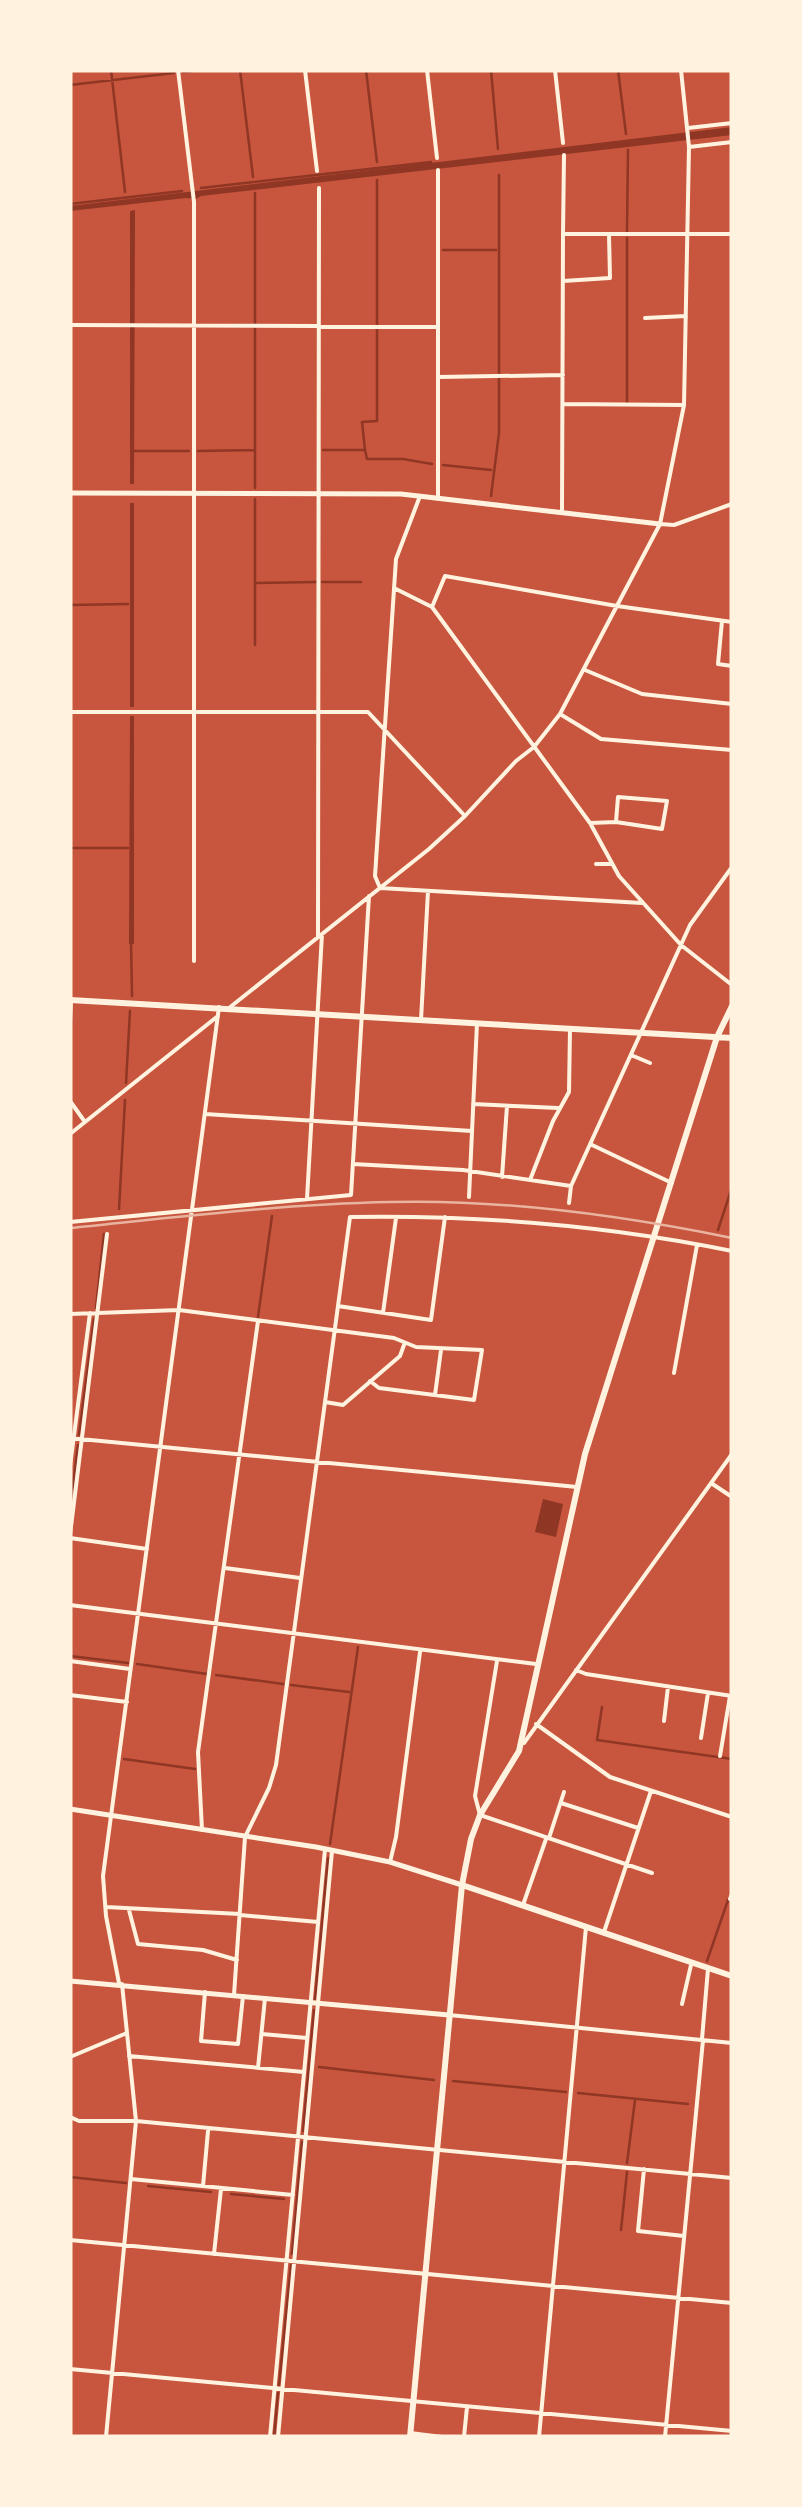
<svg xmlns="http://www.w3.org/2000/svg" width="802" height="2507" viewBox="0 0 802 2507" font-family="'Space Grotesk',sans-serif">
<rect width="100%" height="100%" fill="#c8553d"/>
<!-- water -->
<path fill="#8f3625" d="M732 127V135L201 196 196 199 186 198 70 211V206Z
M135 210 134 484H130V211Z
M130 503H134V707H130Z
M130 716H134V944H129Z
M543 1499 563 1504 556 1537 535 1532Z"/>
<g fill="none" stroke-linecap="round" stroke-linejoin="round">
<!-- stream -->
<path stroke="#8f3625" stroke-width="2.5" d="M111 70 125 192
M240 70 253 177
M366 70 377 162
M491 70 498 149
M618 70 626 134
M183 72 202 70
M70 85 174 73
M499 175V374
M377 180V325
M201 188 431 162
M255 193V323
M70 204 182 191
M627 231 628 150
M627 238V402
M443 250H496
M323 450H365L367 459H403L432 464
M365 450 362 422 377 421V329
M134 451H189
M198 451 255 450
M443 465 491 470
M255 488V329
M491 496 499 433V378
M255 499V645
M322 582H361
M256 583 316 582
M70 605 128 604
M70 848H128
M131 942 132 996
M126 1083 130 1011
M119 1209 125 1100
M718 1230 732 1187
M96 1308 104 1234
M258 1317 272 1216
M79 1435 94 1319
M70 1508 78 1445
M70 1656 128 1663
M137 1664 207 1674
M216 1675 283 1684
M291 1685 349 1692
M602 1707 597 1740 732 1759
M124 1759 195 1769
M330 1844 358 1647
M707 1961 728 1900
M315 1999 328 1858
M319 2067 434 2080
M453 2081 566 2092
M578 2093 688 2104
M303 2131 314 2010
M627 2163 635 2100
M70 2177 126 2183
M148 2186 211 2192
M231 2194 284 2199
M621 2230 627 2172
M292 2254 302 2142
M279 2385 291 2265
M274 2437 278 2393"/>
<!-- minor -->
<path stroke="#fff3e0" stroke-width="4" d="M178 70 194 202V961
M305 70 317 171
M427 70 437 158
M555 70 563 143
M688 128 732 123
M689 147 732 142
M564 155 563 234H732
M563 281 610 278 609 235
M645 318 686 316
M70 325 319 326
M319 327H438
M438 377 563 375
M563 404 684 405
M420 496 396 559 375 876 380 888 642 903
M438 498V170
M562 512 563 234
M660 524 674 525 732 504
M394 588 432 607 590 823 619 876 681 945 732 985
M432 607 445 576 617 606 732 622
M722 621 718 664 732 666
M585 670 642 694 732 704
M70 712H368L465 816
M560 714 601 739 732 750
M590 823 616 822 662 829 667 801 618 797 616 822
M596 864H611
M318 937 319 188
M229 1008 429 849 465 816 516 761 534 747 560 714 660 524 684 405 689 147 681 70
M421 1020 428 891
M70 1021 71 1001
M631 1055 650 1063
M70 1101 85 1122
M473 1104 558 1108
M205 1114 472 1131
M70 1134 218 1016
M590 1144 672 1183
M353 1164 463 1170 571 1186
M502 1177 507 1106
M530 1180 553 1121 569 1092 570 1029
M469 1197 477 1023
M307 1199 322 934
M569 1203 571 1186 690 925 732 867
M70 1222 351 1195 369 896
M338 1306 431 1320 445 1217
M383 1313 396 1218
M70 1314 179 1310 394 1338 416 1347 482 1350 474 1400 379 1388 370 1381
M674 1373 697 1245
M435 1395 441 1350
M325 1402 343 1405 400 1356 404 1345
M70 1438 577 1487
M70 1466 90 1313
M711 1483 732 1497
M70 1535 107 1234
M70 1538 147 1549
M225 1568 300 1578
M70 1605 536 1664
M70 1661 130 1669
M497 1661 475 1796 480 1815 652 1873
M576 1670 586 1674 732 1696
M70 1695 127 1702
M664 1721 668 1687
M536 1724 610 1777 732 1817
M701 1738 708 1693
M524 1743 732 1454
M720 1756 730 1696
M561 1803 638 1828
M202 1830 198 1752 258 1321
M549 1838 564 1792
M390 1862 396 1837 420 1652
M730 1899 732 1894
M523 1905 546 1839
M106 1907 240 1914
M129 1910 138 1944 203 1950 237 1960
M240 1915 318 1922
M604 1932 651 1791
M119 1983 106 1916 103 1876 219 1007
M205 1992 201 2041 238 2044 243 1996
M234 1995 245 1837 269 1788 276 1765 350 1217C479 1215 605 1225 732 1251
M682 2004 691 1965
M449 2015 732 2043
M262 2034 307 2038
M702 2039 708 1969
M129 2056 304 2072
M70 2057 127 2033
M258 2068 265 1998
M70 2117 79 2121H136L732 2178
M644 2169 638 2231 684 2236
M131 2179 293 2195
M203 2186 208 2131
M70 2240 732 2303
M214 2254 221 2189
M70 2369 732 2431
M410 2433 442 2437
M106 2437 136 2121 122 1984
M270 2437 325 1849
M278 2437 332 1851
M464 2437 467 2407
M539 2437 586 1927
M665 2437 703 2040"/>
<!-- tertiary -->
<path stroke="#fff3e0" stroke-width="5" d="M70 493 401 494 660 524
M70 1809 316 1847 390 1862 462 1885
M70 1981 449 2015"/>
<!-- secondary -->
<path stroke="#fff3e0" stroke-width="6" d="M70 1000 732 1038
M462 1885 732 1976
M410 2437 462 1885 471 1839 480 1815 519 1751 585 1454 717 1037 732 1006"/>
<!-- rail -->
<path stroke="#e9b49f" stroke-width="2.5" d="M70 1228C177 1217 283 1204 390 1202 505 1199 620 1215 732 1238"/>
</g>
<!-- border -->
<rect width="802" height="2507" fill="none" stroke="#fff3e0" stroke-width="145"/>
</svg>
